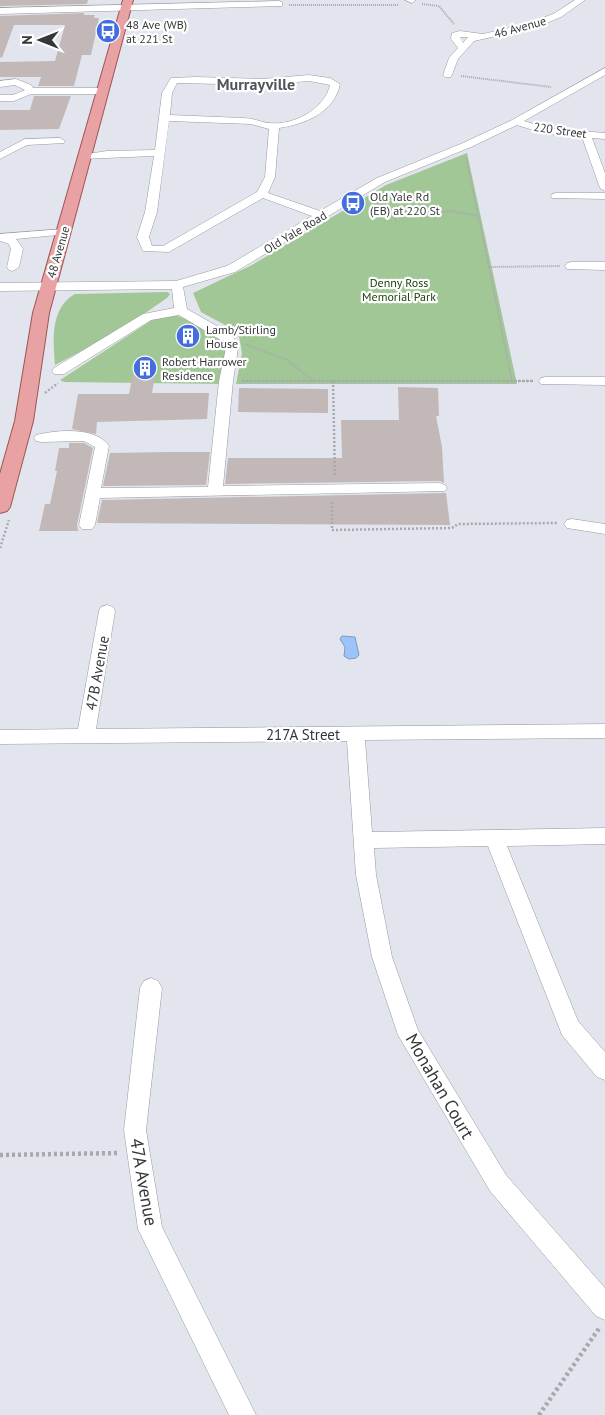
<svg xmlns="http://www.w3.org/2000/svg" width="605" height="1415" viewBox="0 0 605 1415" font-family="'PT Sans',sans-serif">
<rect width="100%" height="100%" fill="#e2e5ed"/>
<!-- green -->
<path fill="#a2c796" d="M467 153 517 384H236L242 353 239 336 225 325 201 312 193 293 252 265 386 185Z
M167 292 170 294 167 298 119 331 55 365C53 340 50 308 75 294Z
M166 311 192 322 217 336 227 352 221 384 64 382 60 380Z"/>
<!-- water -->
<path fill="#9cc4fa" stroke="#7d9ac0" d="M342 636 355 637 359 655 356 658 349 659 344 656 345 647 340 639Z"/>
<!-- building -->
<path fill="#c1b8b7" d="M0 0H88L87 4 0 6Z
M84 13V15H95L94 18H99L91 55H82L74 86H38L41 77H0V62L55 61 65 25H14L2 58 0 57V16Z
M34 96H71L59 129 0 130V110H30Z
M135 363H157L152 393H209L207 419 97 422 96 434 72 429 78 394H129Z
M398 387 438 388 439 416H436L442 447 444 483 440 481 225 484 228 458H342L341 420H399Z
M239 388 328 389V413L238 412Z
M69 443H84L93 448 77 525 78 531H39L45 504H50L57 471H55L59 448H69Z
M170 452H210L206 485 103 486 110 453Z
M446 493 450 525 97 523 102 500Z"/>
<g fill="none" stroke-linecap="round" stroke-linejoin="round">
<!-- minor casing -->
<g stroke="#9699a0" stroke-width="1">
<path id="minor" d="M405 0H416L412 3Z
M575 0H585L561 17 537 27 474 41 458 59 451 77H445L443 75 449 58 458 48 451 39 452 33 460 31 483 34 531 23 555 13ZM460 37H468L463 43Z
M279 1 282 2V6L0 14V8Z
M605 68V75L524 121 547 128 605 133V139L592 138 605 173V191L600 188 582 137 546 134 517 125 471 147 385 182 235 272 183 287 187 309 229 333 236 341 238 348 233 381 223 486 440 483 445 485 447 488 445 491 100 498 95 525 92 529H82L79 525 95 447 84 441 41 442 36 441 34 438 36 435C57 430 95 426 109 446L101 488 208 487 219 381 226 348 224 342 179 315 151 320 64 374H54L52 371 54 368 143 314 174 308 172 289 0 291V283L176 281 227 266 312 216 263 198 169 252 143 251 137 237 145 212 154 156 81 159 80 157 81 155 107 151 155 150 162 93 171 78 196 77 263 79 309 75 330 78 340 84C334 113 305 124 279 128L275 177 268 193 320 211 377 178 463 143 512 120ZM309 81 330 85C325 109 293 126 269 123 260 122 253 118 243 118 219 117 194 116 170 115L172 93 177 83 263 85ZM169 121 251 124 269 129 265 177 257 192 163 246H152L149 237 157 212Z
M16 79 31 85 33 88H103L108 91 103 94H31L14 101H0V95H13L25 90 15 85 0 87V81Z
M60 138 65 141 64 143 27 145 0 159V152L25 139Z
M556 193H605V199L552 198 551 196 552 194Z
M64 229 70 232 68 234 16 239 23 249 19 267 13 271 9 270 7 267 11 249 9 244 0 241V234Z
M571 262H605V270L567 269 565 266 567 263Z
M546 377H605V385L541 384 539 381 541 378Z
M572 519 605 524V534L567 528 564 524 567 520Z
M107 605 113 607 115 611 96 729 605 724V738L365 740 372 832 605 828V844L507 846 578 1021 605 1052V1080L597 1077 562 1035 488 846 374 848 376 875 392 957 418 1030 506 1175 605 1288V1320L596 1316 490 1191 398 1035 372 957 356 875 347 741 0 744V730L78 729 99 611 101 607Z
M151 978 158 981 162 988 146 1130 162 1227 256 1415H229L138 1229 124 1130 140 988 144 981Z"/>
</g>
<!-- major casing -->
<g stroke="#a05456" stroke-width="2">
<path id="major" d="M123 0H133L49 313 33 421 10 507 7 511 0 513V474L15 421 33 313Z"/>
</g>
<!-- path-far2 -->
<path stroke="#a7a9af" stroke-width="2" stroke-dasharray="1 1" stroke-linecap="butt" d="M422 4 439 6 454 24
M289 5H398
M461 76 551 87
M466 157 489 267
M371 201 390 209 397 223
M390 209 415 216 451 211 479 216
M245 344 287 360 314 381
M242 381H533
M512 381 489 267 560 266"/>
<!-- path-far1 -->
<path stroke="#a7a9af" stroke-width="2.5" stroke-dasharray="2 2" stroke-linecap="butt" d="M242 381H533
M333 381 335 477
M45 393 58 383
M332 502V530L452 528 458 524 557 523
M0 548 9 520"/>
<!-- path -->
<path stroke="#a7a9af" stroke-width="4.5" stroke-dasharray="3 3" stroke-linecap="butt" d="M0 1155 119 1153
M539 1415 600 1327"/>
<!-- minor -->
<use href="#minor" fill="#fff" fill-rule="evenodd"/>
<!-- major -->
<use href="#major" fill="#e8a2a3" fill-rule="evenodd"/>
</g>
<!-- icons -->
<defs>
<g id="bus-disc" transform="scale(1.25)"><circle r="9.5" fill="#446ddf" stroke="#fff"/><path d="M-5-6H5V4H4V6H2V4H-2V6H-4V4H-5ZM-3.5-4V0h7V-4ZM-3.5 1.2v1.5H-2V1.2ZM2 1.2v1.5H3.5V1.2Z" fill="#fff"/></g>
<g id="building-disc" transform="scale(1.25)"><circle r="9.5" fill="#446ddf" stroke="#fff"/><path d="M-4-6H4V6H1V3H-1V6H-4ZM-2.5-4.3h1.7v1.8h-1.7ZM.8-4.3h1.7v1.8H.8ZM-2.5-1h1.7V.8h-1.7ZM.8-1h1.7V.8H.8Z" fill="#fff"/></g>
</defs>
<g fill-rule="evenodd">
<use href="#bus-disc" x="108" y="31"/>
<use href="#bus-disc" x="353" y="203"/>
<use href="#building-disc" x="188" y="336"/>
<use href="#building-disc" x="145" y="368"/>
</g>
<g text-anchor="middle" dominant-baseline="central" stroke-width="4.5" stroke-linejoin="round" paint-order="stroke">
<!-- far-poi labels -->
<g font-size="12" fill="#353739" stroke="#fff" text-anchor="start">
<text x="126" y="24">48 Ave (WB)<tspan x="126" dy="14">at 221 St</tspan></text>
<text x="370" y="196">Old Yale Rd<tspan x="370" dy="14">(EB) at 220 St</tspan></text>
<text x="206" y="329">Lamb/Stirling<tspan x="206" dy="14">House</tspan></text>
<text x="162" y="361">Robert Harrower<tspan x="162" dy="14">Residence</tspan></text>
</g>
<!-- far-street labels -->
<g font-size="12" fill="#353739" stroke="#fff">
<text transform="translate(520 27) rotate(-15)">46 Avenue</text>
<text transform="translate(560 130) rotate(8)">220 Street</text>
<text transform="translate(295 232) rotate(-31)">Old Yale Road</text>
<text transform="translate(58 252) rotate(-74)">48 Avenue</text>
</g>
<!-- far-park labels -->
<g font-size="12" fill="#163e05" stroke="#fff">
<text x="399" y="282">Denny Ross<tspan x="399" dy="14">Memorial Park</tspan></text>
</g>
<!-- street labels -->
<g font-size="15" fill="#353739" stroke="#fff">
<text transform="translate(97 673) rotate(-80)">47B Avenue</text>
<text x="303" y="734">217A Street</text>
</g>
<!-- far-district labels -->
<g font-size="16" font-weight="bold" fill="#51545a" stroke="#fff">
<text x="256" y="84">Murrayville</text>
</g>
<!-- near-street labels -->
<g font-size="18" fill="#353739" stroke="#fff">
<text transform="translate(440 1086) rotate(60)">Monahan Court</text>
<text transform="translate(144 1182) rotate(80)">47A Avenue</text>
</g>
</g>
<!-- north arrow -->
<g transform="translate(40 40) rotate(270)" stroke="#ffffff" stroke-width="4" paint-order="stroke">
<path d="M0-4L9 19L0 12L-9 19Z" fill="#353739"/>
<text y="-8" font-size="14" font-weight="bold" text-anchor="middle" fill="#353739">N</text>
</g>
</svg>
